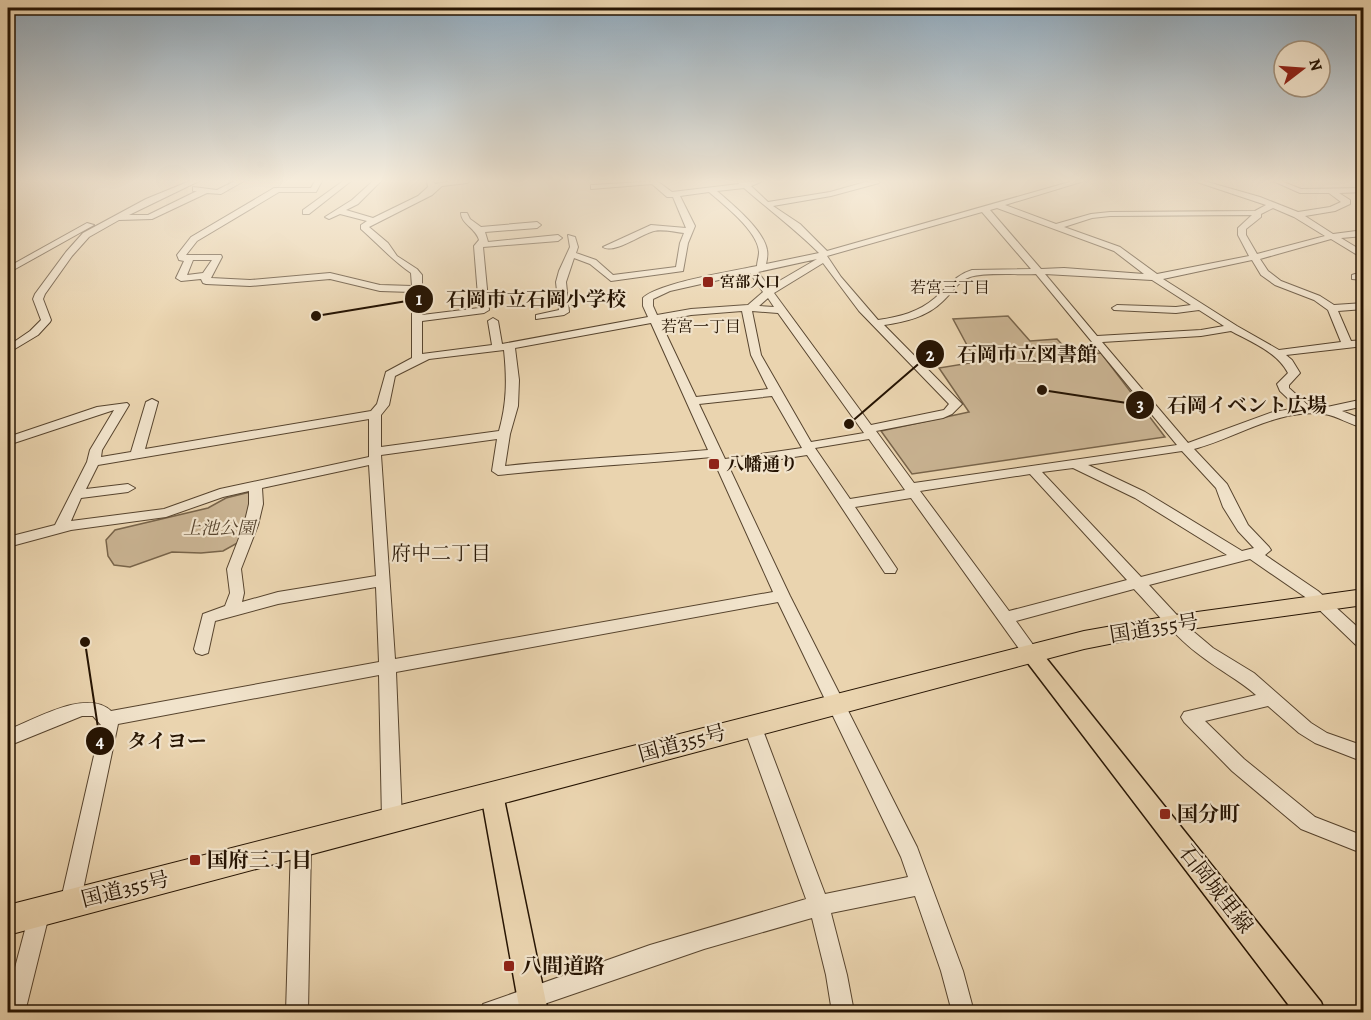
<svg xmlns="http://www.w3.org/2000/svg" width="1371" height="1020" viewBox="0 0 1371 1020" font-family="Alegreya,'Noto Serif JP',serif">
<rect width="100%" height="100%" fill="#ead4af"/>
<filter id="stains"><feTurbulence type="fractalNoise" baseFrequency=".00333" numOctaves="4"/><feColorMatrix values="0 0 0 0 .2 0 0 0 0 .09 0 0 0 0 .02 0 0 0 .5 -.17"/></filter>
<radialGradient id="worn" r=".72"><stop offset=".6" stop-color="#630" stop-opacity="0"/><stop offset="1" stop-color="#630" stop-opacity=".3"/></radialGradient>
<!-- green -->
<path fill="#c9b392" stroke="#78644a" stroke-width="1.5" d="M1008 316 1030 341 1057 339 1072 355 1101 353 1165 437 912 474 881 431 969 412 939 368 976 362 953 319Z
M250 492 251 508 241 541 223 551 201 553 172 552 130 567 114 565 108 556 106 540 115 530 208 508 226 498Z"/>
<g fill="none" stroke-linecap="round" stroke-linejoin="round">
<!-- minor casing -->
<g stroke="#57442e" stroke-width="2">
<path id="minor" d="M190 181H199L129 215H148L197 191H193V187L217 190 235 181H244L221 194 207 193 152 219 119 220 89 237 72 256 45 294 43 299 51 320 50 322 38 335 8 353V346L30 331 41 320 33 299 35 294 66 252 83 233 146 199Z
M315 181H322L316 192H279L197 241 186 255H221L222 257 211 278 250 280 330 273 380 285 412 286 411 273C392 260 378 244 361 229V225L367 221 340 214 329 219 325 217 352 200 373 181H381L358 204 346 210 373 218 418 196 428 187 427 181H433L435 184 451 181H470L467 183 442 186 432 195 369 227 388 243 397 256 417 269 422 275V315L479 308 474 246 479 240C476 228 461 224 461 213H467L470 219 481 227 537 222 541 225 537 228 485 232 488 242 558 235 562 238 558 241 483 247 489 310 484 313 422 321V354L492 345 488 321 493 318 498 321 502 344 648 317 643 306V298C658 283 733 271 757 266 757 262 759 257 759 252 758 231 724 205 709 192L680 196 695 226 688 243 683 271 611 281 590 264 574 258 566 282 569 312 564 315 536 319V315L559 310 556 282 559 271 570 247 568 235 575 237 578 247 576 253 596 260 613 275 676 267 680 243 684 233C674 232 659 228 651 232 639 236 613 254 603 247L651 225 686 228 673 197H667L652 184 591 189V185H594L657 181 672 192 739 184 738 181 747 182 763 181 751 186 768 202 830 192 869 181H879V183L831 196 773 206 800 224 827 251 1073 181H1084L1005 205 1056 224 1091 214 1110 212 1255 211 1266 205 1194 181H1204L1260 197 1298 212 1330 207 1341 202 1329 193H1300L1273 181H1281L1301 189 1364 188V192L1339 193 1350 200V204L1335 211 1305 216 1333 234 1364 230V236L1341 238 1364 252V259L1331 239 1260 259 1268 271 1281 281 1320 296 1334 305 1364 303V309L1338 311 1351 341 1364 340V346L1286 355 1292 360 1300 373 1289 385V388L1310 407H1327L1364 399V406L1342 411 1364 420V428C1350 425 1338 416 1324 414 1279 408 1236 438 1194 449L1227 484 1248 525 1269 547 1271 550 1265 555 1318 591 1364 633V649L1358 647 1308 599 1250 559 1149 585 1188 627 1213 648 1254 673 1311 723 1327 733 1364 746V762L1315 743 1299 733 1268 706 1205 721 1244 759 1315 817 1364 836V854L1301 829 1232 771 1184 722 1181 717 1184 712 1256 695C1239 680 1219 670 1201 656 1176 638 1156 612 1134 589L1016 621 1039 653 1037 657 1031 659 1025 657 911 498 855 507 897 569 895 573H885L807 455 729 467 790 596 917 847 963 971 974 1012H952L941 971 915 896 831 913 847 975 854 1012H832L826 975 812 918 704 949 521 1012H480L483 1004 650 945 806 899 743 725 746 720 752 718 758 720 761 725 825 894 908 877 901 857 778 602 396 672 402 820 399 826 392 829 385 826 382 820 379 675 118 724 80 904 77 911 70 914 63 911 60 904 101 725 93 716H82L8 746V730C34 720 87 688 111 711L379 662 376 587 278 604 219 620 215 621 208 653 202 655 196 653 194 649 203 614 225 606 230 593 227 569 244 525 249 504V491L223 497 166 517 71 530 8 547V537L55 525 87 462 90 450 114 410 8 445V437L97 407 127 403 129 405 102 450 101 457 131 452 146 402 152 399 158 402 145 449 371 411 377 404 386 372 412 358V292L380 291 330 279 250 286 206 284 203 283 201 279 181 281 176 278 184 261 179 260 177 255 191 237 274 188H311ZM744 188C769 210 795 229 819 253L766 264C767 260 768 255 767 250 764 230 732 204 717 191ZM997 208 1114 251 1144 274 1064 268 1041 269 990 210ZM1273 208 1294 217 1325 236 1257 254 1246 235V229L1261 217V214ZM982 212 1031 269 972 270C955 275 948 287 935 298 919 312 899 317 878 320L841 277 827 256ZM1252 215 1238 228V235L1249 256 1157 274 1120 247 1064 227 1092 218 1110 216ZM817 259 769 287 758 272ZM193 260H212L203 273 187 275ZM1252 260 1261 275 1275 285 1314 300 1328 310 1341 342 1279 350 1237 326 1163 279ZM823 263 859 311 949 404 944 410 871 425 774 293ZM750 273 763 292 748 305 691 309 657 315 653 306V299L670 291ZM1036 274 1177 445 914 483 876 431 943 418 952 414 962 404 884 325C905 322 927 317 943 301 952 293 958 281 970 277 984 272 1019 275 1036 274ZM1045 274 1152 280 1191 305 1176 307 1117 305 1112 308 1114 310 1176 313 1199 310 1224 326 1201 330 1097 336ZM768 298 774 307 759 306ZM742 311 751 355 768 389 696 397 660 321 691 315ZM752 311 778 313 864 433 811 442 761 355ZM651 323 708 450C640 456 573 459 505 466L510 434 518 406 519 380 515 348ZM1231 331C1251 342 1277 352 1288 373L1277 384 1280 391 1298 408 1273 412 1188 443 1102 342 1201 336ZM504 350C507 379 507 403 499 431L381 447V415L389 405 395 376 429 359ZM772 396 802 448 725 459 699 404ZM369 419V457L220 489 164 509 71 521 81 498 128 492 135 488 128 484 86 489 98 465ZM497 439 492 471 498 475C569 467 640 464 712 457L773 592 395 659 381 455ZM869 439 905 490 850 499 815 448ZM1182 451 1216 488 1223 507 1238 531 1254 548 1242 551 1145 492 1088 465ZM369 465 376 576 278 592 242 602 244 593 241 569 258 525 263 504 262 488ZM1073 468 1135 498 1227 555 1141 577 1042 472ZM1030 474 1127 580 1009 611 920 491Z
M343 181H351L309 214H303V210Z
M87 223 94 225 8 273V267Z
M1355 274H1364V280L1352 279V275Z
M301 835 308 837 311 844 308 1012H286L291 844 294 837Z
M40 901 47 904 50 911 25 1012H8V994L30 911 33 904Z"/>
</g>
<!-- major casing -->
<g stroke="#261403" stroke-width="3">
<path id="major" d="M1031 645 1038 648 1321 1002 1325 1012H1294L1024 658 1021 653 1024 648Z
M492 784 500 787 503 794 548 1012H520L481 794 484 787Z"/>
</g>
<!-- highway casing -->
<g stroke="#261403" stroke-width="2">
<path id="highway" d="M8 181H18L8 186Z
M1364 589V605L1175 631 1084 649 8 935V905L1084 631 1175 615Z"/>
</g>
<!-- minor -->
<use href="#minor" fill="#f1e3cb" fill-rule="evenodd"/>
<!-- major -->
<use href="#major" fill="#ead4af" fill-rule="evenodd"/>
<!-- highway -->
<use href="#highway" fill="#ead4af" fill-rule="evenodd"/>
</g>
<!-- sky -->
<linearGradient id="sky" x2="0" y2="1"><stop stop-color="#8ea7ba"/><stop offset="0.56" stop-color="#f6ecdb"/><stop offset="1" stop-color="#f6ecdb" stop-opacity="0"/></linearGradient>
<rect width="1371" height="323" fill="url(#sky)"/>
<!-- markers -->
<g fill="#8f2418" stroke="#f1e3cb" stroke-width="2">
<rect x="702" y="276" width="12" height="12" rx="3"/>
<rect x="708" y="458" width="12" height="12" rx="3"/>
<rect x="1159" y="808" width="12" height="12" rx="3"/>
<rect x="189" y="854" width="12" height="12" rx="3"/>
<rect x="503" y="960" width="12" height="12" rx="3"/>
</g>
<g text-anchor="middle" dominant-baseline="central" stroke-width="4.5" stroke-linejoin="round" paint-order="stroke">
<!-- far-poi labels -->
<g font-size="15" font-weight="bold" fill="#261403" stroke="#f1e3cb" text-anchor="start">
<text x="720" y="282">宮部入口</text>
</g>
<!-- far-neighbourhood labels -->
<g font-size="16" fill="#261403" stroke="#f1e3cb">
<text x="950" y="288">若宮三丁目</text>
<text x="701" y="327">若宮一丁目</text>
</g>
<!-- poi labels -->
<g font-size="18" font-weight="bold" fill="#261403" stroke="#f1e3cb" text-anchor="start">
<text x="726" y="464">八幡通り</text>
</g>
<!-- park labels -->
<g font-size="18" font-style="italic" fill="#57442e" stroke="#f1e3cb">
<text x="219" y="528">上池公園</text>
</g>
<!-- neighbourhood labels -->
<g font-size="20" fill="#261403" stroke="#f1e3cb">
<text x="441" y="553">府中二丁目</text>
</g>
<!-- near-street labels -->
<g font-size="21" fill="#261403" stroke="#f1e3cb">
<text transform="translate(1154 628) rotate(-9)">国道355号</text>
<text transform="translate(682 743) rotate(-15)">国道355号</text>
<text transform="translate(125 889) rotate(-14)">国道355号</text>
<text transform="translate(1216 889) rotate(52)">石岡城里線</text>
</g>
<!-- near-poi labels -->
<g font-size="21" font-weight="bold" fill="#261403" stroke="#f1e3cb" text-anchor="start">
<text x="1177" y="814">国分町</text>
<text x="207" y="860">国府三丁目</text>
<text x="521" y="966">八間道路</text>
</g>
</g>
<!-- callouts -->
<path fill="none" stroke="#261403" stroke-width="2" d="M316 316L419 299M849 424L930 354M1042 390L1140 405M85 642L100 741"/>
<g fill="#261403" stroke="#f1e3cb" stroke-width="2">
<circle cx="316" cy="316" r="6"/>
<circle cx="849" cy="424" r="6"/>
<circle cx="1042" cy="390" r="6"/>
<circle cx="85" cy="642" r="6"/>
<circle cx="419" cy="299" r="15"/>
<circle cx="930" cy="354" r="15"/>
<circle cx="1140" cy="405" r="15"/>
<circle cx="100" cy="741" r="15"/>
</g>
<g font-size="18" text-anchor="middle" font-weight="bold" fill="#fff">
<text x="419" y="305">1</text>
<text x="930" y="361">2</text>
<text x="1140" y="411">3</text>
<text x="100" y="747">4</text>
</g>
<g font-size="20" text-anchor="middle" font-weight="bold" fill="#261403" stroke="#f1e3cb" stroke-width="4.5" stroke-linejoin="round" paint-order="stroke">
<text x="536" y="306">石岡市立石岡小学校</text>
<text x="1027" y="361">石岡市立図書館</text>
<text x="1247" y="412">石岡イベント広場</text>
<text x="167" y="748">タイヨー</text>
</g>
<!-- margin -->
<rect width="1371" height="1020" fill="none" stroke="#ead4af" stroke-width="30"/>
<rect x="9" y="9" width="1353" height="1002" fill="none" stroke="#261403" stroke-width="3"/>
<rect x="15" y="15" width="1341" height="990" fill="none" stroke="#261403" stroke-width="1.5"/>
<!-- north arrow -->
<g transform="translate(1302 69) rotate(73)"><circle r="28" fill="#f1e3cb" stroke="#a0907b" stroke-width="1.5"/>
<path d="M0-4.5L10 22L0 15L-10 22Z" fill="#8f2418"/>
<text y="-9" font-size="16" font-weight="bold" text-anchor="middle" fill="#261403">N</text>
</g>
<rect width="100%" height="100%" filter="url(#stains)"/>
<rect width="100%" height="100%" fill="url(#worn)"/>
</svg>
